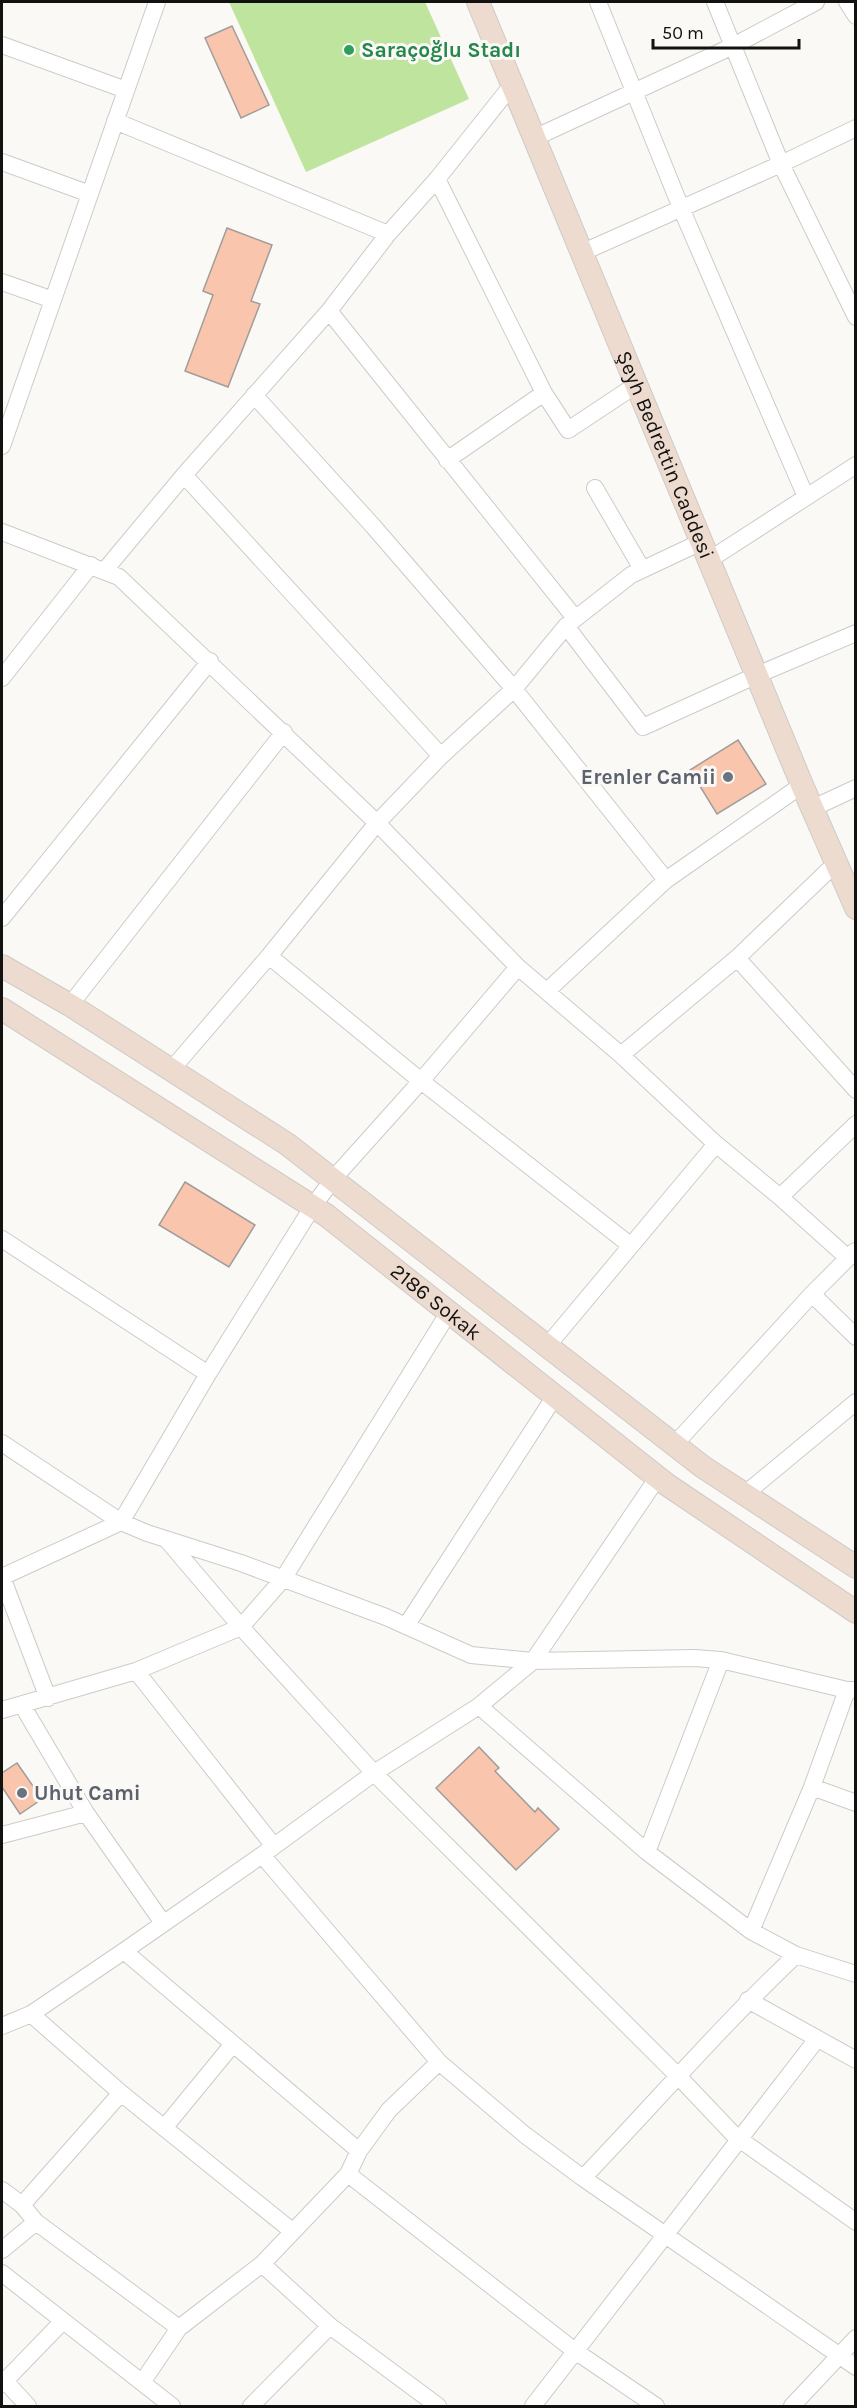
<svg xmlns="http://www.w3.org/2000/svg" width="857" height="2408" viewBox="0 0 857 2408" font-family="Karla,sans-serif">
<rect width="100%" height="100%" fill="#faf9f5"/>
<!-- green -->
<path fill="#bee49e" d="M229 2H425L469 99 306 172Z"/>
<!-- building -->
<path fill="#f9c5ac" stroke="#a19d9b" stroke-width="1.5" d="M232 26 269 105 241 118 205 38Z
M227 228 272 245 251 301 260 304 228 387 185 371 213 295 203 291Z
M738 740 766 784 717 814 690 770Z
M185 1182 255 1225 229 1267 159 1225Z
M479 1747 499 1768 495 1771 535 1812 538 1808 559 1829 516 1870 436 1788Z
M17 1763 42 1799 20 1814 2 1787V1773Z"/>
<g fill="none" stroke-linecap="round" stroke-linejoin="round">
<!-- minor casing -->
<g stroke="#cccbc7" stroke-width="18">
<path id="minor" d="M598 2 681 208 806 497
M715 2 781 164 856 317
M847 2 856 16
M2 45 126 90
M115 121 388 234
M534 138 733 46 816 2
M2 162 90 194
M437 179 544 393 568 430 636 385
M581 253 781 164 856 128
M2 282 53 300
M329 311 575 618
M254 395 373 526 514 689 666 880
M2 446 157 2
M447 460 544 393
M184 475 441 756
M595 488 642 569
M2 532 119 577 377 823 518 967 621 1055 716 1144 780 1197 848 1258
M709 560 856 465
M105 570 184 475 329 311 388 234 437 179 512 85
M566 626 643 727 757 675 856 633
M2 678 91 565
M813 808 856 788
M2 918 210 661
M269 956 421 1081 630 1245
M737 958 856 1090
M547 991 666 880 802 785
M70 1005 284 732
M621 1055 737 958 836 863
M172 1069 269 956 377 823 441 756 514 689 566 626 631 575 701 542
M780 1197 856 1124
M2 1239 208 1374
M812 1294 856 1337
M548 1345 716 1144
M2 1443 121 1522 147 1533 241 1563 386 1617 471 1655 533 1661 658 1477
M675 1444 812 1294 855 1251
M745 1494 856 1402
M167 1540 241 1627 374 1773 679 2077 735 2136 856 2222
M2 1577 121 1522 208 1374 313 1206 334 1178 421 1081 518 967
M2 1577 48 1698
M406 1626 555 1396
M136 1671 273 1845
M22 1705 86 1813 163 1923
M479 1706 647 1852 751 1931 796 1955 856 1974
M2 1710 136 1671 241 1627 283 1579 449 1312
M812 1787 856 1803
M2 1835 86 1813
M647 1852 721 1660
M262 1855 439 2062 525 2135 583 2178 856 2367
M751 1931 812 1787 847 1690
M124 1951 359 2151
M748 2000 856 2060
M31 2014 121 2093 292 2231
M2 2026 31 2014 124 1951 262 1855 374 1773 479 1706 533 1661 694 1658 721 1660 847 1690H856
M164 2128 233 2044
M348 2174 575 2351 656 2406
M583 2178C654 2104 721 2026 796 1955
M2 2190 22 2205 36 2222 179 2328
M22 2205 121 2093
M2 2250 36 2222
M262 2264 330 2326 438 2406
M2 2273 172 2406
M5 2381 28 2406
M143 2381 179 2328 262 2264 348 2174 359 2151 389 2110 439 2062
M2 2384 63 2321
M251 2406 330 2326
M533 2406 817 2039
M792 2406 856 2338"/>
</g>
<!-- secondary casing -->
<g stroke="#cccbc7" stroke-width="24">
<g id="secondary">
<path id="s1" d="M478 2 802 785 856 908"/>
<path d="M2 966 70 1005 287 1144 703 1467 856 1567"/>
<path id="s2" d="M2 1009 326 1215 666 1484 856 1612"/>
</g>
</g>
<!-- minor -->
<use href="#minor" stroke="#fff" stroke-width="16"/>
<!-- secondary -->
<use href="#secondary" stroke="#eedbcf" stroke-width="22"/>
</g>
<!-- markers -->
<circle fill="#2e9e5b" stroke="#faf9f5" stroke-width="2" cx="349" cy="50" r="6"/>
<g fill="#6b7280" stroke="#faf9f5" stroke-width="2">
<circle cx="728" cy="777" r="6"/>
<circle cx="22" cy="1793" r="6"/>
</g>
<g text-anchor="middle" dominant-baseline="central" stroke-width="6" stroke-linejoin="round" paint-order="stroke">
<!-- leisure labels -->
<g font-size="21" font-weight="bold" fill="#27864d" stroke="#faf9f5" text-anchor="start">
<text x="361" y="50">Saraçoğlu Stadı</text>
</g>
<!-- street labels -->
<g font-size="21" fill="#121210" stroke="#faf9f5">
<text stroke="none"><textPath href="#s1" startOffset="490">Şeyh Bedrettin Caddesi</textPath></text>
<text stroke="none"><textPath href="#s2" startOffset="524">2186 Sokak</textPath></text>
</g>
<!-- worship labels -->
<g font-size="21" font-weight="bold" fill="#5b616d" stroke="#faf9f5" text-anchor="end">
<text x="716" y="777">Erenler Camii</text>
<text x="34" y="1793" text-anchor="start">Uhut Cami</text>
</g>
</g>
<!-- border -->
<rect width="857" height="2408" fill="none" stroke="#121210" stroke-width="6"/>
<!-- scale -->
<path d="M653 39v9h146v-9" fill="none" stroke="#121210" stroke-width="3"/>
<text x="662" y="39" font-size="18" fill="#121210" stroke="#faf9f5" stroke-width="4.5" paint-order="stroke">50 m</text>
</svg>
